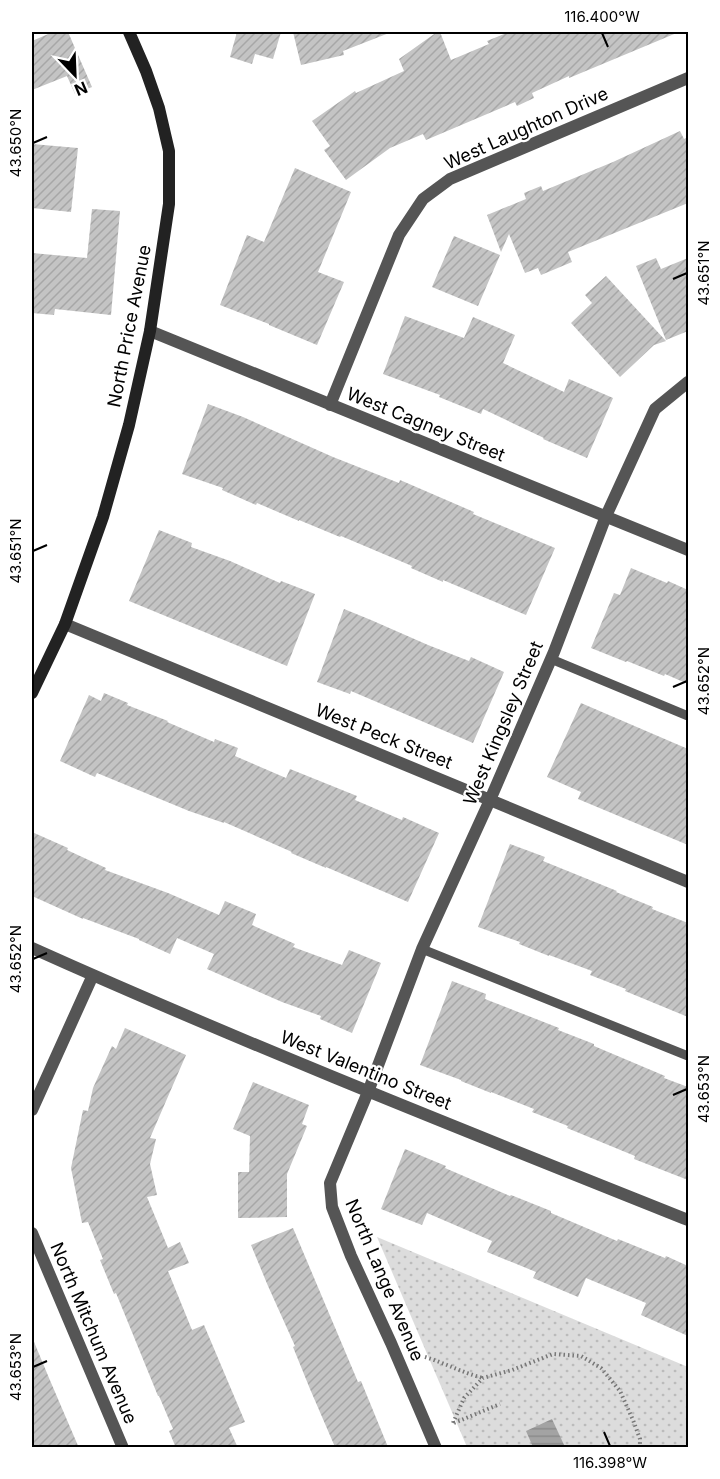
<svg xmlns="http://www.w3.org/2000/svg" width="720" height="1479" viewBox="0 0 720 1479" font-family="Inter,sans-serif">
<defs>
<pattern id="grass-dots" width="8" height="8" patternUnits="userSpaceOnUse" patternTransform="scale(1.5)"><rect width="8" height="8" fill="#dcdcdc"/><path d="M2 2h.1M6 6h.1" fill="none" stroke="#bbb" stroke-width="1.8" stroke-linecap="round"/></pattern>
<pattern id="water-rules" width="6" height="5" patternUnits="userSpaceOnUse" patternTransform="scale(1.5)"><rect width="6" height="5" fill="#a3a3a3"/><path d="M0 2.5h6" fill="none" stroke="#8b8b8b"/></pattern>
<pattern id="building-hatch" width="6" height="6" patternUnits="userSpaceOnUse" patternTransform="scale(1.5)"><rect width="6" height="6" fill="#c4c4c4"/><path d="M-1 1l2-2M0 6l6-6M5 7l2-2" fill="none" stroke="#a7a7a7"/></pattern>
</defs>
<rect width="100%" height="100%" fill="#fff"/>
<!-- grass -->
<path fill="url(#grass-dots)" d="M377 1237 688 1367V1447H467Z"/>
<!-- water -->
<path fill="url(#water-rules)" d="M552 1419 565 1447H533L526 1431Z"/>
<!-- building -->
<path fill="url(#building-hatch)" d="M53 32H68L92 87 75 94 67 76 32 90V41Z
M237 32H281L273 59 255 54 252 64 230 57Z
M293 32H389V33L343 51 344 55 301 65Z
M437 32H440L451 60 489 44 487 41 509 32H679L569 78V76L532 93 534 98 517 106 515 102 426 140 423 134 390 148 346 180 324 150 330 146 312 121 355 91 356 93 404 71 399 59Z
M680 131 684 139 688 137V203L568 252 572 262 541 275 538 268 525 273 509 234 501 252 487 215 526 199 524 193 541 186 543 191 613 162Z
M32 144 78 148 71 212 32 208Z
M295 168 351 192 318 272 344 282 317 345 269 325V324L220 305 247 235 264 242Z
M92 209 120 211 111 315 55 309 54 315 32 313V253L87 258Z
M454 236 500 255 478 306 432 287Z
M656 258 661 269 688 258V331L666 340 636 266Z
M606 276 666 341 654 345 620 377 571 323 592 303 585 295Z
M405 316 464 338 473 317 515 335 503 363 564 392 569 379 613 398 587 458 543 439 544 438 483 409 481 414 439 397 440 395 383 374Z
M208 404 243 417 333 457 399 483 400 480 474 512 473 514 555 548 526 615 443 580V582L411 568 412 566 341 536 340 537 299 520V521L257 503 256 505 222 490 223 488 182 474Z
M159 530 192 543 191 547 230 561 280 583 281 581 315 594 287 666 129 601Z
M631 568 667 583 668 581 688 590V684L665 674 664 676 627 661 626 662 591 648 614 593 620 595Z
M344 609 371 620 428 645 469 661 471 657 504 672 473 743 351 691 350 694 317 682Z
M104 693 128 703 127 705 168 721 167 722 214 742 215 739 238 748 235 756 286 778 290 769 357 796 355 800 402 820 403 817 439 833 408 902 326 867V868L291 853 292 852 224 822V823L189 811 97 773 95 777 60 761 89 695 101 701Z
M581 703 688 749V845L578 799 581 792 547 777Z
M32 832 68 848 67 850 106 868 105 870 168 893 219 915 225 901 256 914 252 925 295 944 293 947 342 965 349 950 381 963 352 1033 320 1019 321 1016 282 1002 207 969 214 954 177 938 170 954 139 940V939L83 918V919L32 896Z
M510 844 545 857 543 861 617 891 616 892 653 907 652 909 688 923V1017L625 991 626 989 590 975 592 971 549 955V956L519 944 520 942 478 927Z
M452 981 486 994 485 999 559 1028 558 1030 594 1044V1046L665 1076 664 1078 688 1087V1180L634 1159 635 1156 567 1128 568 1126 532 1112 534 1109 491 1092V1093L461 1081V1080L420 1065Z
M125 1028 186 1055 150 1138 156 1139 150 1164 157 1195 147 1197 168 1248 180 1242 189 1263 168 1271 192 1330 204 1325 245 1422 229 1428 238 1448H176L169 1431 173 1429 159 1396H158L116 1293 114 1294 100 1260 103 1259 88 1222 82 1223 71 1168 83 1110 88 1111 93 1088 112 1046 116 1049Z
M253 1082 309 1105 302 1124 307 1126 287 1174V1217L238 1218V1172H249L250 1136 233 1129Z
M405 1149 446 1166 445 1168 510 1196 511 1195 551 1211V1213L617 1241 618 1239 665 1258 666 1256 688 1266V1336L641 1315 646 1303 586 1278 578 1297 533 1278 536 1272 487 1252 492 1241 427 1213 422 1225 381 1209Z
M293 1228 358 1382 361 1381 388 1447H335L310 1389 293 1347 295 1346 268 1286 251 1245Z
M32 1337 49 1378 79 1448H32Z"/>
<g fill="none" stroke-linecap="round" stroke-linejoin="round">
<!-- path -->
<path stroke="#777" stroke-width="4" stroke-dasharray="1.5 3" stroke-linecap="butt" d="M425 1357C445 1363 463 1373 483 1378
M453 1423 464 1398 483 1378 512 1370 553 1354 581 1356 601 1368 620 1391 633 1420 640 1439V1448
M454 1423 500 1404"/>
<!-- lane -->
<path stroke="#555" stroke-width="9" d="M551 659 688 716
M422 949 688 1056"/>
<!-- street -->
<path stroke="#555" stroke-width="12" d="M150 331 688 550
M330 405 399 235 423 199 450 179 688 78
M65 624 688 882
M32 948C248 1045 468 1132 688 1220
M32 1110 93 975
M32 1233 123 1448
M436 1448 391 1343 351 1256 332 1207 330 1183 368 1092 422 949 490 800 554 652 606 516 655 409 688 382"/>
<!-- secondary -->
<path stroke="#222" stroke-width="12" d="M32 693 65 624 103 517 129 425 150 331 169 204V151L159 108 146 71 129 32"/>
</g>
<!-- ticks -->
<path fill="none" stroke="#000" stroke-width="2" d="M602 33 608 47M33 143 47 137M673 279 687 273M33 551 47 545M673 687 687 681M33 959 47 953M673 1095 687 1089M33 1367 47 1361M604 1432 610 1446"/>
<g text-anchor="middle" dominant-baseline="central" stroke-width="4.5" stroke-linejoin="round" paint-order="stroke">
<!-- street labels -->
<g font-size="18" fill="#000" stroke="#fff">
<text transform="translate(526 128) rotate(-24)">West Laughton Drive</text>
<text transform="translate(129 326) rotate(-79)">North Price Avenue</text>
<text transform="translate(426 424) rotate(22)">West Cagney Street</text>
<text transform="translate(503 723) rotate(-67)">West Kingsley Street</text>
<text transform="translate(384 736) rotate(22)">West Peck Street</text>
<text transform="translate(366 1070) rotate(22)">West Valentino Street</text>
<text transform="translate(385 1280) rotate(67)">North Lange Avenue</text>
<text transform="translate(94 1333) rotate(67)">North Mitchum Avenue</text>
</g>
</g>
<!-- border -->
<rect width="720" height="1479" fill="none" stroke="#ffffff" stroke-width="66"/>
<!-- north arrow -->
<g transform="translate(75 75) rotate(157)" stroke="#ffffff" stroke-width="4.5" paint-order="stroke">
<path d="M0-4.5L10 22L0 15L-10 22Z" fill="#000000"/>
<text y="-9" font-size="16" font-weight="bold" text-anchor="middle" fill="#000000">N</text>
</g>
<rect x="33" y="33" width="654" height="1413" fill="none" stroke="#000" stroke-width="2"/>
<g font-size="15" text-anchor="middle" fill="#000">
<text x="602" y="22">116.400°W</text>
<text transform="translate(16 143) rotate(-90)" y="5">43.650°N</text>
<text transform="translate(704 273) rotate(-90)" y="5">43.651°N</text>
<text transform="translate(16 551) rotate(-90)" y="5">43.651°N</text>
<text transform="translate(704 681) rotate(-90)" y="5">43.652°N</text>
<text transform="translate(16 959) rotate(-90)" y="5">43.652°N</text>
<text transform="translate(704 1089) rotate(-90)" y="5">43.653°N</text>
<text transform="translate(16 1367) rotate(-90)" y="5">43.653°N</text>
<text x="610" y="1468">116.398°W</text>
</g>
</svg>
